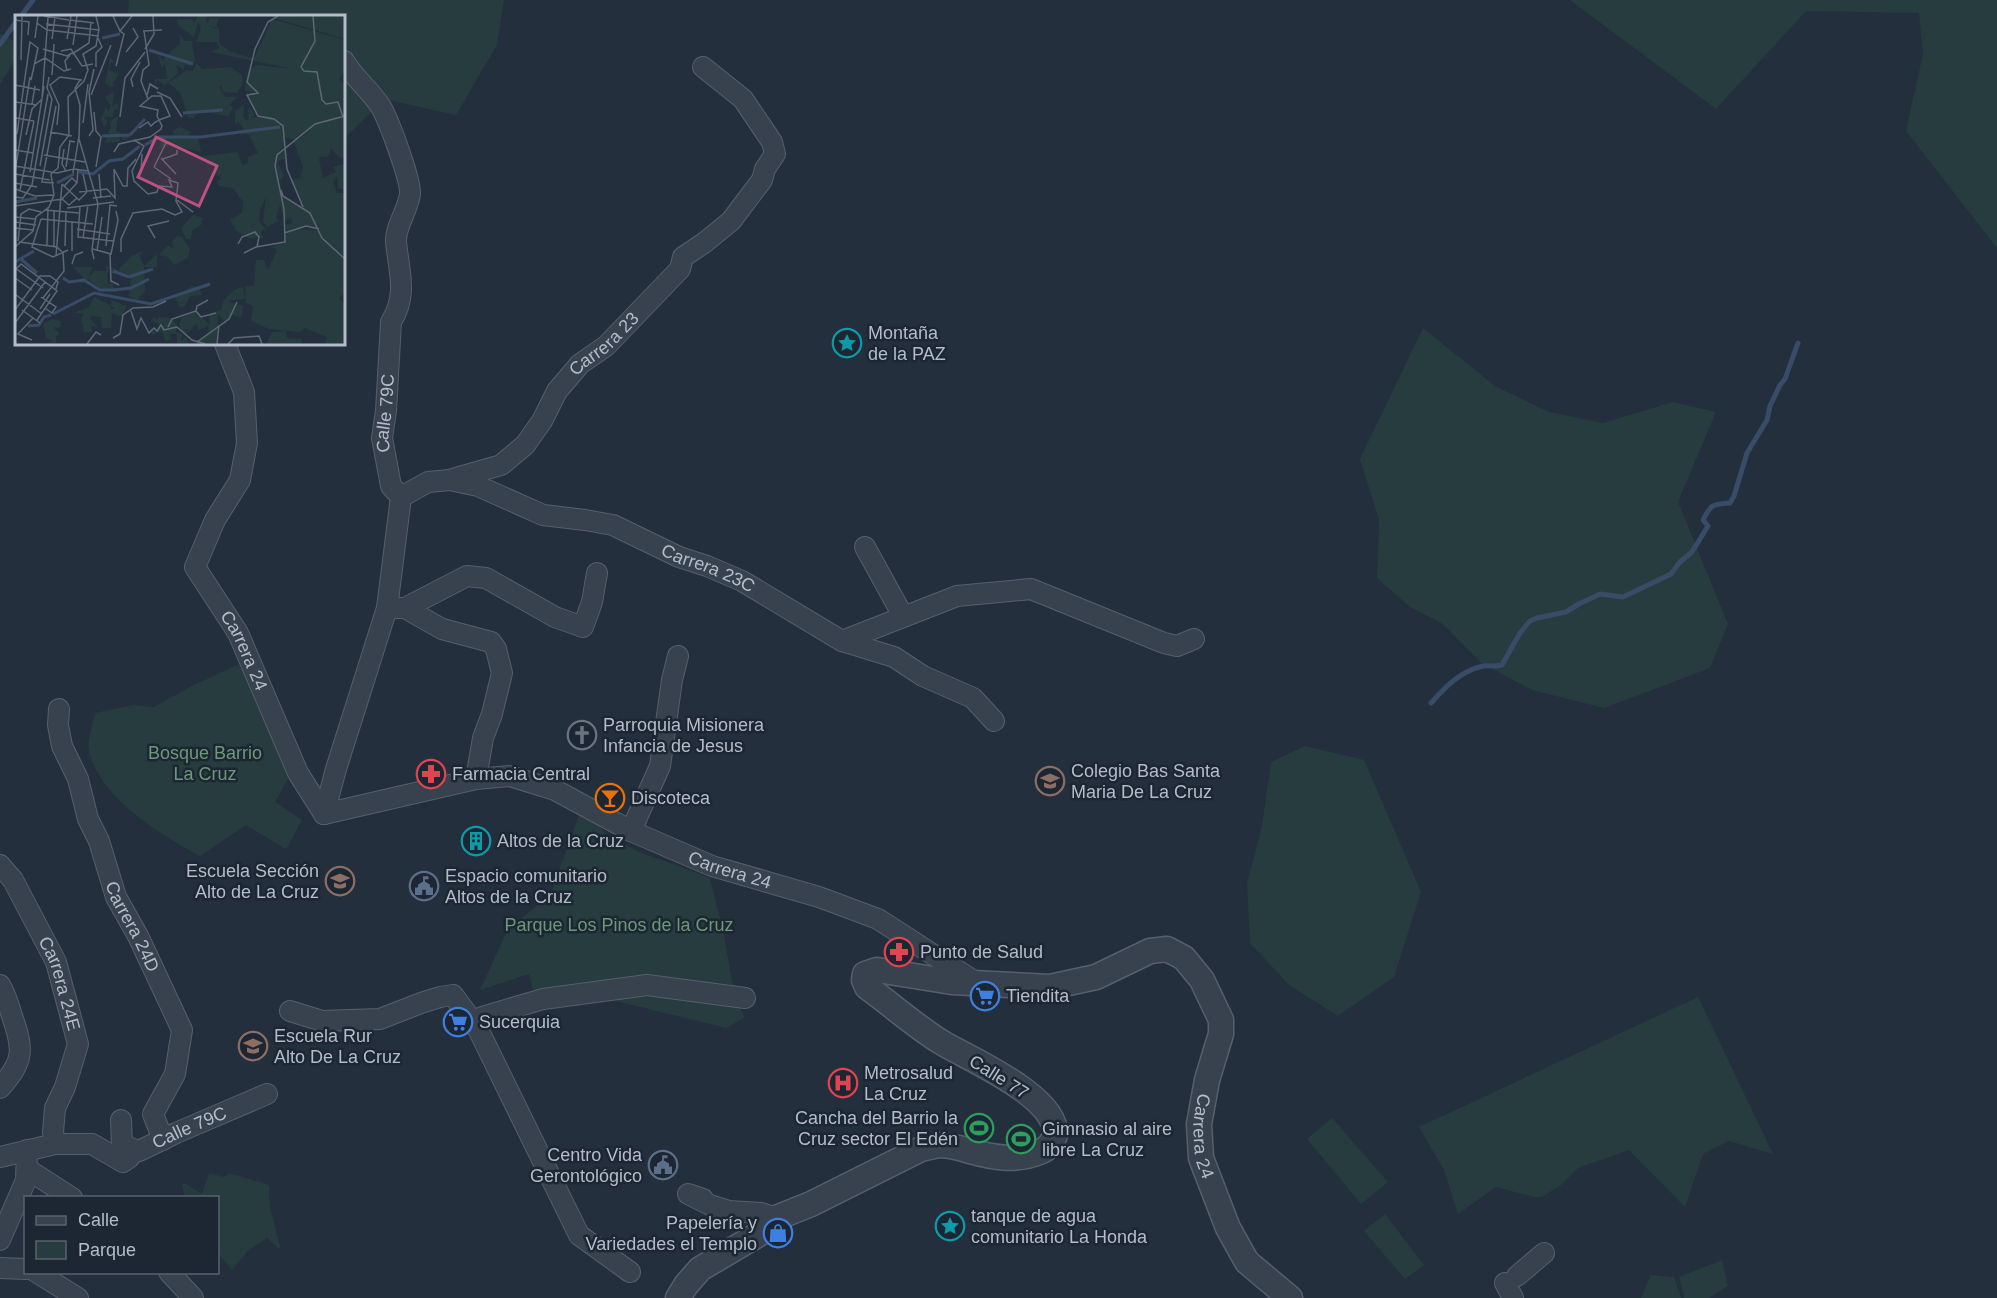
<svg xmlns="http://www.w3.org/2000/svg" width="1997" height="1298" viewBox="0 0 1997 1298" font-family="Helvetica,sans-serif">
<rect width="100%" height="100%" fill="#242f3e"/>
<!-- green -->
<path fill="#263c3f" d="M129 0H504L497 45 456 115 384 99 344 139V16H128Z
M1570 0H1997V248L1906 131 1923 54 1919 13 1806 11 1716 109Z
M0 34C31 42 10 67 0 84Z
M1423 328 1495 386 1549 412 1603 423 1673 402 1716 412 1678 502 1728 624 1710 668 1604 708 1532 690 1481 663 1443 624 1410 607 1377 578 1379 520 1360 459Z
M241 663 292 772 275 802 302 820 286 849 246 825 200 856C162 836 97 796 89 750 87 739 93 724 95 713L134 705 154 707 190 687Z
M1305 746 1364 760 1421 892 1394 977 1338 1016 1289 985 1250 943 1247 883 1262 826 1271 762Z
M582 807 605 833 637 851 710 878 724 935 732 981 744 1018 726 1028 600 997 537 1007 529 974 480 990 508 929 550 895Z
M1698 997 1773 1154 1729 1141 1703 1154 1685 1207 1629 1150 1578 1168 1561 1185 1542 1197H1534L1496 1187 1458 1214 1444 1170 1419 1127Z
M1332 1118 1388 1182 1361 1204 1307 1139Z
M209 1173 224 1177 229 1173 269 1185 270 1207 281 1250 267 1238 249 1250 232 1270 218 1254V1198L185 1197 182 1184 184 1183 202 1194Z
M1385 1214 1424 1265 1405 1279 1364 1231Z
M1722 1260 1728 1286 1709 1298H1684L1679 1277Z
M1651 1275 1674 1277 1681 1298H1641Z"/>
<g fill="none" stroke-linecap="round" stroke-linejoin="round">
<!-- stream -->
<path stroke="#394c67" stroke-width="5" d="M21 16 33 0
M0 44 16 22
M1431 703C1446 686 1461 671 1483 666 1490 665 1495 667 1502 665L1520 633 1530 621 1537 618 1566 612 1579 604 1600 594 1623 597 1671 574 1680 562 1692 552 1708 526 1703 520C1711 504 1713 504 1730 503L1734 496 1747 453 1767 420 1770 406 1780 385 1785 379 1798 343"/>
<!-- minor casing -->
<g stroke="#565f6c" stroke-width="22">
<g id="minor">
<path id="s1" d="M225 344 244 392 247 443 240 480 215 520 195 567 238 633 298 773 324 814"/>
<path id="s2" d="M452 479 501 465 525 445 542 421 557 391 580 364 606 346 680 269 683 257 704 243 731 221 762 180 765 169 775 154 772 142 743 99 703 67"/>
<path id="s3" d="M401 497 428 482 450 480 478 486 543 515 585 520 613 525 679 557 707 566 742 581 842 641 894 657 923 676 973 698 994 721"/>
<path d="M865 547 903 616"/>
<path d="M387 608H405L467 576 486 578 555 617 583 627 592 602 597 573"/>
<path d="M405 608 442 629 491 642 496 649 502 673 492 714 483 738 476 779"/>
<path d="M842 641 957 596 1031 589 1164 643 1177 646 1194 639"/>
<path id="s4" d="M59 709 58 725 62 746 78 779 88 819 99 841 116 897 138 936 182 1030 175 1074 153 1114 163 1140"/>
<path id="s5" d="M324 814 336 769 387 608 401 497 391 486 382 438 386 411 391 322C408 295 399 272 396 242 395 227 408 210 410 194 411 180 389 121 381 107 371 91 354 78 344 61"/>
<path id="s6" d="M324 814 476 779 510 776 555 790 631 831 712 866 819 897 878 919 977 983"/>
<path d="M631 831 660 766 672 680 678 656"/>
<path id="s7" d="M0 865 13 880 56 962 78 1044 65 1087 55 1108 53 1132 55 1144"/>
<path d="M0 985C6 995 9 1006 12 1016 24 1050 24 1061 0 1088"/>
<path d="M290 1011 322 1021 380 1019 421 1003 440 997 453 995 478 1029 579 1235 630 1272"/>
<path d="M478 1029 482 1017 543 999 647 985 745 998"/>
<path d="M121 1120 122 1145"/>
<path id="s8" d="M0 1157 55 1144H92L123 1162 130 1157 122 1145 139 1151 176 1133 267 1094"/>
<path d="M27 1169 72 1198"/>
<path d="M703 1199 688 1194 710 1205 729 1211 761 1213 776 1218"/>
<path d="M0 1240 26 1180 27 1150"/>
<path d="M0 1268 26 1269"/>
<path d="M36 1272 78 1298"/>
<path d="M169 1272 193 1298"/>
<path d="M1517 1276 1544 1253"/>
<path d="M1505 1283 1513 1298"/>
</g>
</g>
<!-- tertiary casing -->
<g stroke="#565f6c" stroke-width="27">
<g id="tertiary">
<path id="s9" d="M678 1298 686 1285 700 1269 769 1228 776 1218 811 1204 921 1149C927 1148 933 1146 939 1145 949 1145 960 1148 970 1151 995 1158 1017 1162 1042 1151 1048 1148 1054 1141 1055 1134 1057 1096 969 1059 941 1042 915 1026 892 1005 867 987L864 980 865 974 877 970 952 982 1050 987 1096 977 1150 951 1167 949 1184 958 1202 980 1221 1020V1034L1207 1080 1199 1124 1201 1158 1228 1228 1247 1262 1290 1298"/>
</g>
</g>
<!-- minor -->
<use href="#minor" stroke="#38414e" stroke-width="20"/>
<!-- tertiary -->
<use href="#tertiary" stroke="#38414e" stroke-width="24"/>
</g>
<!-- icons -->
<defs>
<g id="sight-ring" transform="scale(1.5)"><circle r="9.5" fill="#1d2633" stroke="#0f9aa8" stroke-width="1.5"/><path d="M0-6L1.8-2.2L6-1.7L2.9 1.2L3.7 5.4L0 3.3L-3.7 5.4L-2.9 1.2L-6-1.7L-1.8-2.2Z" fill="#0f9aa8"/></g>
<g id="church-ring" transform="scale(1.5)"><circle r="9.5" fill="#1d2633" stroke="#6b7280" stroke-width="1.5"/><path d="M-1.2-6h2.4v3.5h3.3v2.4h-3.3V6h-2.4V-.1h-3.3v-2.4h3.3Z" fill="#6b7280"/></g>
<g id="pharmacy-ring" transform="scale(1.5)"><circle r="9.5" fill="#1d2633" stroke="#e0444e" stroke-width="1.5"/><path d="M-2-6h4v4h4v4h-4v4h-4v-4h-4v-4h4Z" fill="#e0444e"/></g>
<g id="school-ring" transform="scale(1.5)"><circle r="9.5" fill="#1d2633" stroke="#8d6e63" stroke-width="1.5"/><path d="M0-5L7-2L0 1L-7-2ZM-4 1L0 2.5L4 1V4Q0 6-4 4Z" fill="#8d6e63"/></g>
<g id="bar-ring" transform="scale(1.5)"><circle r="9.5" fill="#1d2633" stroke="#e8710a" stroke-width="1.5"/><path d="M-6-5H6L.8 .8V4.5H3.5V6h-7V4.5H-.8V.8Z" fill="#e8710a"/></g>
<g id="building-ring" transform="scale(1.5)"><circle r="9.5" fill="#1d2633" stroke="#0f9aa8" stroke-width="1.5"/><path d="M-4-6H4V6H1V3H-1V6H-4ZM-2.5-4.3h1.7v1.8h-1.7ZM.8-4.3h1.7v1.8H.8ZM-2.5-1h1.7V.8h-1.7ZM.8-1h1.7V.8H.8Z" fill="#0f9aa8"/></g>
<g id="civic-ring" transform="scale(1.5)"><circle r="9.5" fill="#1d2633" stroke="#5c6f8a" stroke-width="1.5"/><path d="M-.6-6.5H3V-4.5H.6V-3L4-1V1h2V6H-6V1h2V-1L-.6-3ZM-1.2 2.5V6h2.4V2.5Z" fill="#5c6f8a"/></g>
<g id="supermarket-ring" transform="scale(1.5)"><circle r="9.5" fill="#1d2633" stroke="#3f7fe0" stroke-width="1.5"/><path d="M-6-5.5h2.5l.6 2H6L4.5 2H-2.5L-4.4-4H-6ZM-1.5 3.2a1.3 1.3 0 1 0 .1 0ZM3 3.2a1.3 1.3 0 1 0 .1 0Z" fill="#3f7fe0"/></g>
<g id="hospital-ring" transform="scale(1.5)"><circle r="9.5" fill="#1d2633" stroke="#e0444e" stroke-width="1.5"/><path d="M-5-5h3v3.5h4V-5h3V5h-3V1.5h-4V5h-3Z" fill="#e0444e"/></g>
<g id="stadium-ring" transform="scale(1.5)"><circle r="9.5" fill="#1d2633" stroke="#2e9e5b" stroke-width="1.5"/><path d="M0-5a6.5 5 0 1 0 0 10a6.5 5 0 1 0 0-10ZM-3.5-1.8h7v3.6h-7Z" fill="#2e9e5b"/></g>
<g id="shop-ring" transform="scale(1.5)"><circle r="9.5" fill="#1d2633" stroke="#3f7fe0" stroke-width="1.5"/><path d="M-5-2.5h2.3a2.7 3.5 0 0 1 5.4 0H5L5.5 6h-11ZM-1.5-2.5h3a1.5 2.3 0 0 0-3 0Z" fill="#3f7fe0"/></g>
</defs>
<g fill-rule="evenodd">
<use href="#sight-ring" x="847" y="343"/>
<use href="#church-ring" x="582" y="735"/>
<use href="#pharmacy-ring" x="431" y="774"/>
<use href="#school-ring" x="1050" y="781"/>
<use href="#bar-ring" x="610" y="798"/>
<use href="#building-ring" x="476" y="841"/>
<use href="#school-ring" x="340" y="881"/>
<use href="#civic-ring" x="424" y="886"/>
<use href="#pharmacy-ring" x="899" y="952"/>
<use href="#supermarket-ring" x="985" y="996"/>
<use href="#supermarket-ring" x="458" y="1022"/>
<use href="#school-ring" x="253" y="1046"/>
<use href="#hospital-ring" x="843" y="1083"/>
<use href="#stadium-ring" x="979" y="1128"/>
<use href="#stadium-ring" x="1021" y="1139"/>
<use href="#civic-ring" x="663" y="1165"/>
<use href="#sight-ring" x="950" y="1226"/>
<use href="#shop-ring" x="778" y="1233"/>
</g>
<g text-anchor="middle" dominant-baseline="central" stroke-width="5" stroke-linejoin="round" paint-order="stroke">
<!-- poi labels -->
<g font-size="18" fill="#b4bcc9" stroke="#1d2633" text-anchor="start">
<text x="868" y="333">Montaña<tspan x="868" dy="21">de la PAZ</tspan></text>
<text x="603" y="725">Parroquia Misionera<tspan x="603" dy="21">Infancia de Jesus</tspan></text>
<text x="1071" y="771">Colegio Bas Santa<tspan x="1071" dy="21">Maria De La Cruz</tspan></text>
<text x="452" y="774">Farmacia Central</text>
<text x="631" y="798">Discoteca</text>
<text x="497" y="841">Altos de la Cruz</text>
<text x="319" y="871" text-anchor="end">Escuela Sección<tspan x="319" dy="21">Alto de La Cruz</tspan></text>
<text x="445" y="876">Espacio comunitario<tspan x="445" dy="21">Altos de la Cruz</tspan></text>
<text x="920" y="952">Punto de Salud</text>
<text x="1006" y="996">Tiendita</text>
<text x="479" y="1022">Sucerquia</text>
<text x="274" y="1036">Escuela Rur<tspan x="274" dy="21">Alto De La Cruz</tspan></text>
<text x="864" y="1073">Metrosalud<tspan x="864" dy="21">La Cruz</tspan></text>
<text x="958" y="1118" text-anchor="end">Cancha del Barrio la<tspan x="958" dy="21">Cruz sector El Edén</tspan></text>
<text x="1042" y="1129">Gimnasio al aire<tspan x="1042" dy="21">libre La Cruz</tspan></text>
<text x="642" y="1155" text-anchor="end">Centro Vida<tspan x="642" dy="21">Gerontológico</tspan></text>
<text x="971" y="1216">tanque de agua<tspan x="971" dy="21">comunitario La Honda</tspan></text>
<text x="757" y="1223" text-anchor="end">Papelería y<tspan x="757" dy="21">Variedades el Templo</tspan></text>
</g>
<!-- street labels -->
<g font-size="18" fill="#b4bcc9" stroke="#1d2633">
<text stroke="none"><textPath href="#s2" startOffset="212">Carrera 23</textPath></text>
<text stroke="none"><textPath href="#s5" startOffset="416">Calle 79C</textPath></text>
<text stroke="none"><textPath href="#s3" startOffset="328">Carrera 23C</textPath></text>
<text stroke="none"><textPath href="#s1" startOffset="336">Carrera 24</textPath></text>
<text stroke="none"><textPath href="#s6" startOffset="430">Carrera 24</textPath></text>
<text stroke="none"><textPath href="#s4" startOffset="232">Carrera 24D</textPath></text>
<text stroke="none"><textPath href="#s7" startOffset="134">Carrera 24E</textPath></text>
<text transform="translate(999 1077) rotate(32)">Calle 77</text>
<text stroke="none"><textPath href="#s8" startOffset="226">Calle 79C</textPath></text>
<text stroke="none"><textPath href="#s9" startOffset="1215">Carrera 24</textPath></text>
</g>
<!-- park labels -->
<g font-size="18" fill="#6b9a76" stroke="#1d2633">
<text x="205" y="753">Bosque Barrio<tspan x="205" dy="21">La Cruz</tspan></text>
<text x="619" y="925">Parque Los Pinos de la Cruz</text>
</g>
</g>
<!-- overview -->
<g transform="translate(15 15)">
<rect width="330" height="330" fill="#242f3e"/>
<path d="M183 1H192L191 3 193 9 194 3H204L201 13 194 10 200 14 204 11V28L214 36 239 44 257 4 330 25V55L324 64 330 70V142L325 143 316 134 313 142 306 141 304 144 308 163 321 157 318 152 330 149V175L323 173V161L318 167 322 178H330V243L316 226 330 244V278L324 283 330 290V329H310L312 322 289 313 285 317 254 314 236 306 238 291 231 288 230 271H239L241 245H249L253 255 262 235 257 232 270 228V218L284 214 303 215 308 224 316 226 308 223 304 214 292 211 268 216 270 210 278 208 275 202 270 206 265 190 261 202 264 206 252 212 248 206 251 182 245 195 244 206 251 214 246 216 248 223H233L221 215 215 205 227 198 228 187 218 173 203 171 202 166 207 163 199 159 200 150H192L187 141 223 137 227 150 233 148V142L243 138 234 120 218 117 229 114 223 107 220 110V97L229 89 228 102 233 106 234 91 240 100 236 102 254 103 242 99 232 80 243 77 230 76 233 56 242 50 278 54 196 37 204 33 202 27H181L186 14 183 7 179 22 164 11 162 4H177L179 8ZM300 108 293 117 279 127 288 152 285 163 277 164 274 160 287 190 283 191 267 180 263 168 269 160 262 146 270 144V135L260 142 269 131 270 122 281 125ZM269 1H330V24L259 3ZM164 19 170 26H177L180 47 174 51 170 49 169 55 161 50 163 58 150 70 142 65 140 71 146 72 143 74 140 72V64H152L150 49 147 53 143 41 148 45 158 34 153 30 159 34 165 29ZM95 43 100 47 96 48 94 55 104 59 98 68 100 71 96 72 90 68ZM181 48 187 54 216 52 227 60 228 69 222 78 208 77 206 70 204 72 210 82H222L214 90 218 93 213 101 184 96 178 104 173 102 165 77 153 68 172 55 178 56ZM99 77 97 92 102 88 104 96 100 93 97 102H89L93 107 89 112 86 104 91 91 93 96 96 91 90 82ZM103 101 101 116 116 122 108 125 105 121 104 127 89 128 95 119 92 118 96 113 95 106ZM165 112 176 117 172 121 183 122 186 137 157 130 144 134 147 122H159L158 115ZM178 200 188 203 186 210 177 215 176 224H171L166 213ZM162 221 167 222 175 234 173 243 159 250 153 242 144 240 152 231 159 233 157 227ZM129 236 124 241 129 251 142 239V252H129L130 277 121 286 114 281 116 261 103 255 116 241ZM90 250 101 254 103 258 98 259 92 252 94 257 92 259 93 272 95 266 102 277 85 273 73 264 70 268H65L71 265 58 252H77L74 262 79 256H92ZM177 271 184 272 187 280 175 281 170 291 165 292 160 282ZM228 272 230 284 212 286 228 291 227 302 218 300 210 307 203 299 202 329H181L194 316 193 311 183 315 182 308 175 315 168 314 174 317 169 319 164 311 167 302 181 297 195 310 194 300 206 294 209 285 219 275ZM79 282 95 290 96 295 100 292H96V285L112 291 107 302 97 298 96 313H87L86 302 77 301 75 304 83 312 76 311 77 317H69L66 303 70 299 58 298 73 293ZM140 302 141 306 144 302 156 303 162 310 161 317 167 319 166 326 171 322 174 329 162 328V319H155L156 324 151 327 147 316 137 320 134 312 141 317 152 306 145 310 136 305ZM37 304 45 306 46 312 39 313 45 319 41 321V328L32 329 37 326 31 323 28 309ZM271 316 272 323 287 324 286 329H251L257 317Z" fill="#263c3f" fill-rule="evenodd"/>
<path fill="none" stroke="#394c67" stroke-width="3" d="M87 23 105 19M134 35 178 49M168 98 208 95M115 120 130 104M87 121 115 120M130 130 144 122H186L265 112M64 157 78 159 94 146 108 144 125 131M42 168 59 159M0 187 22 183M6 244 22 258M0 247 19 236M98 256 114 262 138 254M48 263 54 267 69 265 85 275H99L116 273 134 264M38 299 79 278 136 289 195 269M13 311 24 310 29 302 36 300"/>
<path fill="none" stroke="#5e6776" stroke-width="1.5" d="M29 1 54 5M98 1 105 16 117 1M263 1 253 7 240 34 232 67 243 78 232 80 243 101 259 104 268 111 272 154 288 192M298 1 300 26 286 52 289 56 302 57 307 85 311 89 323 87 328 102M0 5 14 7 13 20M55 5 79 8M22 8 32 15 84 21M31 9 84 15M128 16 147 15M129 16 134 50 128 55 126 66 133 84M20 23 23 1M37 24 40 2M52 24 56 1M58 30 62 1M28 34 52 41 57 38M130 34 139 19 138 1M46 36 56 34 67 51 78 49M111 37 123 22 118 13M57 39 74 28 76 7M6 45 7 1M19 49 30 43 49 56 56 54M101 51 109 19 105 16M81 52V38L87 32 83 23M52 56 50 46 55 40M37 60 39 29M45 62 67 65M65 65 60 73 65 90 64 124 83 189 77 235 79 244M0 70 25 75M118 72 116 64 125 47M142 77 155 83 167 102M76 80 96 30M132 80 135 69 143 74M0 87 22 90M17 89 20 71M79 97 81 116 86 122 81 152M105 102 110 63 130 37M1 103 19 106M68 108 73 69M42 110 44 90 35 70 45 62M35 117 57 121M2 119 15 27 23 33 16 65M11 120 17 94 27 84 33 2M74 121 78 115 74 77 79 54M49 134 47 149 51 156M0 135 18 138M99 137 104 129 135 122 146 114 147 111 142 101 143 95 125 91 137 81H146L155 101 144 105 139 108 136 111 133 107 124 113M29 140 70 147M146 143 161 159M148 144 162 139V135M0 151 42 158 59 154 74 156M25 151 37 84 32 73 34 62M51 152 55 126 60 127M139 152 151 128M139 152 156 164M99 154 108 171H112L113 153 121 144M0 157 15 62M15 157 29 71M58 158 64 121M126 158 127 139M0 159 35 165M68 159 72 177M84 159 86 183M0 168 22 172M39 168 27 167 41 91M47 169 64 185 72 177M49 171 57 163 62 168M0 174 20 181 38 180M5 175 19 106M266 175 268 181 295 198 307 223 330 244M64 177 92 174 100 183 99 154M0 182 8 183 17 170 33 79M78 183 96 181M47 184 62 168 63 154M162 185 178 197M0 191 47 184 54 190 62 183M65 191 63 222 99 226M52 193 99 187M30 195 64 198M39 196V231M0 202 20 204M26 204 17 232 38 242 53 235M26 204 78 209M0 207 21 210M0 213 18 215M62 214 95 219M269 218 291 211 304 214M68 223 73 190M140 223 133 211 154 206M3 226 6 199 14 194 26 197M4 227 42 232 48 238 49 256 28 283M223 229 227 222 240 217 244 222 242 232M32 230 33 192M50 231 51 197M91 231 95 190 102 191M0 232 18 216 21 202 34 192 39 180 36 159 43 153 45 132 54 120 53 82 69 66 73 55 68 39 81 31 84 14 81 1M78 234 96 239 103 205 101 196M57 236V207M82 236 87 202M106 237V224L118 198 147 194 160 200 167 197 161 186 163 168 154 165 157 172 144 171 142 177 133 179 119 166 117 156 129 131 119 125M229 238 241 232 270 227 269 194 260 151 262 140 300 109 330 101M95 239 96 266 104 270M41 241 47 169M57 249 60 240 68 237M0 253 28 273M0 255 6 249 42 276 22 305M0 263 17 275M1 280 27 299M26 282 41 292 37 298 30 293M25 294 35 279M0 295 25 261H35L43 267 41 274M7 295 25 308M116 296 122 314 126 303 134 318 139 313 142 316 146 310 149 315 162 312M181 296 186 302 201 298M0 308 30 267M153 312 157 304 181 296 182 291 193 285M162 312 177 325 190 329M98 323 105 319 108 300 118 293 138 292 151 286M17 325 3 319 18 303M182 327 214 304 222 287M72 329 81 317 86 320M202 329 204 310M213 329 219 323 244 321 247 329"/>
<path fill="#bd5182" fill-opacity="0.15" stroke="#bd5182" stroke-width="3" d="M141 122 202 151 184 191 123 162Z"/>
<rect width="330" height="330" fill="none" stroke="#b4bcc9" stroke-width="3"/>
</g>
<!-- legend -->
<rect x="24" y="1196" width="195" height="78" fill="#1d2633" stroke="#59626f" stroke-width="1.5"/>
<rect x="36" y="1216" width="30" height="9" fill="#38414e" stroke="#59626f" stroke-width="1.5"/>
<text x="78" y="1226" font-size="18" fill="#b4bcc9">Calle</text>
<rect x="36" y="1241" width="30" height="18" fill="#263c3f" stroke="#59626f" stroke-width="1.5"/>
<text x="78" y="1256" font-size="18" fill="#b4bcc9">Parque</text>
</svg>
